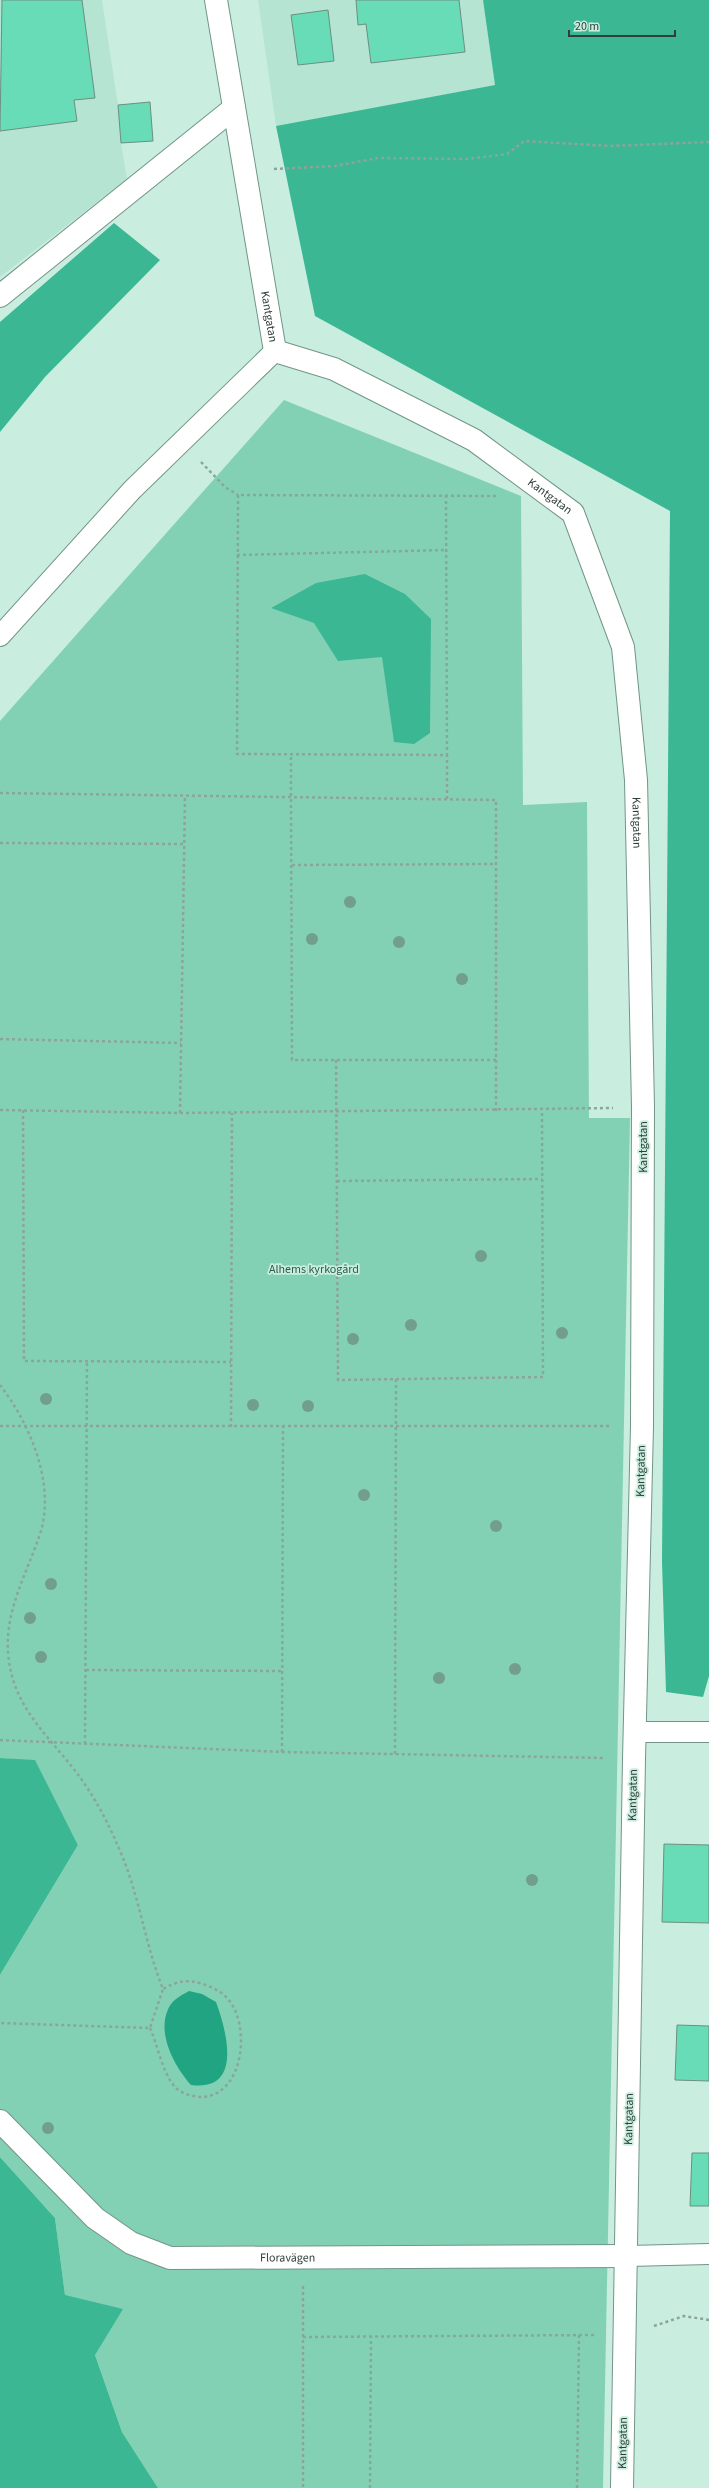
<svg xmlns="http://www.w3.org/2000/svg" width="709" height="2488" viewBox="0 0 709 2488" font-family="'Source Sans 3',sans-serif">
<rect width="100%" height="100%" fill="#c9eee0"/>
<!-- built -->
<path fill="#b6e4d2" d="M0 0H102L118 105 150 102 153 141 121 143 127 179 0 277Z
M258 0H483L495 85 276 126Z"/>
<!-- green -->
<path fill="#83d1b5" d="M284 400 521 496 523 805 587 802 589 1118H630L603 2488H158L122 2432 95 2355 65 2295 55 2218 0 2157V1975L78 1845 35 1761 0 1758V721Z"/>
<!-- forest -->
<path fill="#3cb793" d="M483 0H709V1676L703 1697 666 1692 662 1562 670 511 315 316 276 126 495 85Z
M114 223 160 260 45 377 0 432V322Z
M365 574 405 594 431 619 430 733 414 744 394 742 382 657 338 661 314 623 271 608 316 583Z
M0 1758 35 1760 78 1845 0 1975Z
M0 2157 55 2218 65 2295 123 2309 95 2355 122 2432 158 2488H0Z"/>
<!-- water -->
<path fill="#21a481" d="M189 1991 202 1994 216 2002C227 2032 243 2092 191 2085 175 2067 158 2036 167 2012 170 2001 180 1996 189 1991Z"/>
<!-- building -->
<path fill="#67dcb6" stroke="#6c8f81" d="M2 0H82L95 98 74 100 77 121 0 131Z
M356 0H459L465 52 371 63 366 24 358 25Z
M328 10 334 61 298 65 291 15Z
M150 102 153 141 121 143 118 105Z
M664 1844 709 1845V1923L662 1922Z
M677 2025 709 2026V2081L675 2080Z
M692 2153H709V2206H690Z"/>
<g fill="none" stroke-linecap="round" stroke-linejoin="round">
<!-- service casing -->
<g stroke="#729588" stroke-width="22">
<path id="service" d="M0 636 132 490 275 351
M635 1732H709
M628 2256 709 2254"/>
</g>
<!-- minor casing -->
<g stroke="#729588" stroke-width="24">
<g id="minor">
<path id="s1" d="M216 0 275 351 334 369 474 440 573 513 623 647 636 780 643 1107 642 1426 634 1759 622 2488"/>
<path d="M0 296 234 108"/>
<path id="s2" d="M0 2121 95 2218 131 2243 170 2258 628 2256"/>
</g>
</g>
<!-- path -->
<path stroke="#8aa69b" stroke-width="2.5" stroke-dasharray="3 3" stroke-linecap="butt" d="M274 169 335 166 378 158 467 159 507 154 524 141 610 146 709 142
M201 462 225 487 238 495
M446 495 447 755 237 754 238 495 498 496
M237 555 447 550
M0 793 496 800V1060H292L291 798V755
M447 799V755
M0 843 184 844
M292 865 496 864
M0 1039 181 1043
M336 1060 338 1380 543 1377 542 1110
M0 1110 180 1113 613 1108
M23 1110 24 1361 231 1362
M496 1111V1060
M180 1113 185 796
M337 1181 542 1179
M0 1385C30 1424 56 1484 40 1534 26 1576 2 1615 9 1661 16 1715 58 1743 86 1786 98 1804 109 1825 117 1844 139 1891 144 1942 163 1989L150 2028 0 2023
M0 1426H612
M231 1427 232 1113
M86 1670 282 1671
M0 1740 282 1752 605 1758
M85 1744 87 1361
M282 1752 283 1427
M395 1754 396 1379
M150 2028C158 2046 162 2072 175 2087 181 2094 194 2097 203 2097 245 2094 251 2023 227 1998 221 1991 211 1987 203 1984 188 1979 177 1981 163 1989
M303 2286V2488
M654 2326 684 2316 709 2320
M303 2337 594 2335
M370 2488 371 2336
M577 2488 579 2335"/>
<!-- service -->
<use href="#service" stroke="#fff" stroke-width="20"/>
<!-- minor -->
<use href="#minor" stroke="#fff" stroke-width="22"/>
</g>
<!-- trees -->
<g fill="#729e8f">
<circle cx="350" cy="902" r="6"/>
<circle cx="312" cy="939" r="6"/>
<circle cx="399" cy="942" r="6"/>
<circle cx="462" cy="979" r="6"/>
<circle cx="481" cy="1256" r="6"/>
<circle cx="411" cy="1325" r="6"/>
<circle cx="562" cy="1333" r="6"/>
<circle cx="353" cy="1339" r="6"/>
<circle cx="46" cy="1399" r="6"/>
<circle cx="253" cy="1405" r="6"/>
<circle cx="308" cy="1406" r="6"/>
<circle cx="364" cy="1495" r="6"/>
<circle cx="496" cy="1526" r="6"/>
<circle cx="51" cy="1584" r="6"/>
<circle cx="30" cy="1618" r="6"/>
<circle cx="41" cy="1657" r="6"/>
<circle cx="515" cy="1669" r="6"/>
<circle cx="439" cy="1678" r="6"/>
<circle cx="532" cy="1880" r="6"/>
<circle cx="48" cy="2128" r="6"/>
</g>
<g text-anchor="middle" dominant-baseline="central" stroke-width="3.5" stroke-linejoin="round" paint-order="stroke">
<!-- street labels -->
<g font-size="12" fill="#2f3e38" stroke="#c9eee0">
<text stroke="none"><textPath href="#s1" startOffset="321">Kantgatan</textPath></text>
<text stroke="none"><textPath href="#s1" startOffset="669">Kantgatan</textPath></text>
<text stroke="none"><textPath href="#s1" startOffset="1017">Kantgatan</textPath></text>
<text transform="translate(643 1147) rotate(-90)">Kantgatan</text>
<text transform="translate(641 1471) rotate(-89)">Kantgatan</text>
<text transform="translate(633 1795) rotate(-89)">Kantgatan</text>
<text transform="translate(629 2119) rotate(-89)">Kantgatan</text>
<text stroke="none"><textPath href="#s2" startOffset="339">Floravägen</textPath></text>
<text transform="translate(623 2443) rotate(-89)">Kantgatan</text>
</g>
<!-- park labels -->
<g font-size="12" fill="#2b5c4c" stroke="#c9eee0">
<text x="314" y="1269">Alhems kyrkogård</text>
</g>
</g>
<!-- scale -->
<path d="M569 30v6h106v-6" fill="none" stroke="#2f3e38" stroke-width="2"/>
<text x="575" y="30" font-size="12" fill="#2f3e38" stroke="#c9eee0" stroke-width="3" paint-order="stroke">20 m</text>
</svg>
